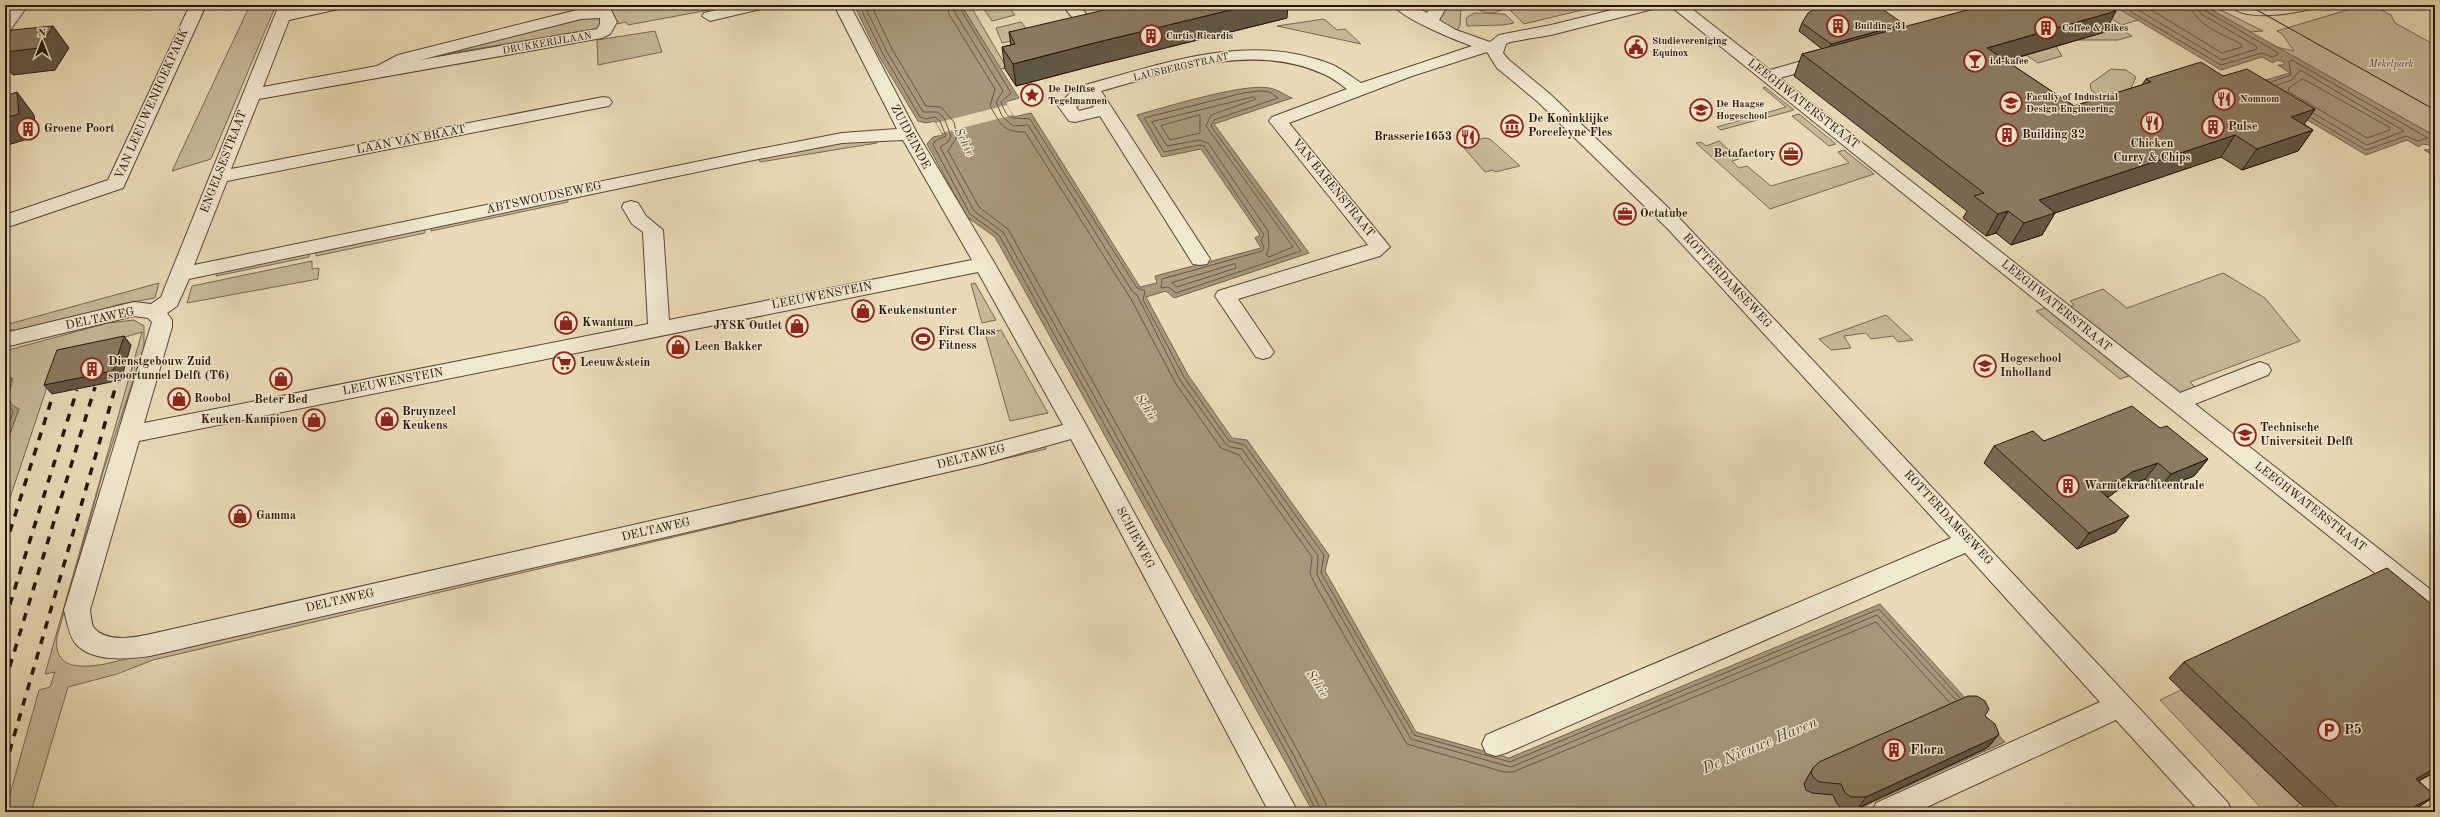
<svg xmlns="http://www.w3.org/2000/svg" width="2440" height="817" viewBox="0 0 2440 817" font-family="'Old Standard TT',serif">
<rect width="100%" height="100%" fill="#e8dbb5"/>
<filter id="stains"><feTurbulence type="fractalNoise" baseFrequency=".005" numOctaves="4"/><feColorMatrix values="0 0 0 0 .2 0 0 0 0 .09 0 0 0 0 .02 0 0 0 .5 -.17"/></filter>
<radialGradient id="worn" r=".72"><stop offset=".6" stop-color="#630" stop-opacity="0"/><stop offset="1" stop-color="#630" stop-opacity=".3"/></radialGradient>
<!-- green -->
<path fill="#c7ba98" stroke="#776852" d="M250 5H276L211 159 172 171Z
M608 5H708L709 10 628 25 626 22 617 24Z
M961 5H970L1007 68 1000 69Z
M981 5H1007L1015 15 992 21Z
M1446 5 1461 6 1460 26 1456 32 1439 21Z
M1472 5H1509C1497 15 1484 16 1472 5Z
M1521 5H1533L1530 8 1603 5 1524 24 1510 10 1520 8Z
M2101 5H2134L2120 9 2138 20 2122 25 2105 15Z
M2203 5H2211L2263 31 2250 32Z
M2364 5H2372L2391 15 2395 23 2435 45V136L2276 47 2294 51 2282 34 2277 31Z
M1474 13 1505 14 1514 23 1503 25 1467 26 1466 18Z
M600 14 602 28 589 32 588 30 410 60Z
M2098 15 2132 36 2118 40H2077Z
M1324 19 1337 30 1345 29 1361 44 1277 26Z
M1021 22 1033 37 1002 43 996 28Z
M655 31 662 52 598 65 597 40Z
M2056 46 2062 56 2038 63 2016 48Z
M2111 69 2126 70 2136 77 2128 95C2115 98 2102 101 2091 90L2090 84Z
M1765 87 1794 110 1721 130 1717 127 1786 107 1763 88Z
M1799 114 1836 144 1829 146 1792 116Z
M1485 138 1490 139 1520 166 1495 172 1493 170 1485 172 1464 148 1466 143Z
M877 140V143L760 162 759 157 840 142Z
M1719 141 1739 159 1732 161 1739 168 1747 166 1771 186 1849 163 1838 152 1844 150 1874 174 1770 209 1696 143 1701 142 1706 146Z
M568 197V202L431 231V226Z
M425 227V233L316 256V250Z
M310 252 309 257 216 276 217 271Z
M312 261V269L319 268 318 279 187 303 192 286Z
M2223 273 2265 298 2300 341 2190 382 2195 387 2179 393 2069 307 2074 305 2070 301 2103 289 2127 308Z
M159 283 155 298C144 300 132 302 121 304 93 311 31 336 5 329V325Z
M975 283 996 320 982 323 971 284Z
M2046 308 2129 376 2120 379 2036 311Z
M1886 315 1913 340 1898 342 1893 336 1871 339 1866 333 1844 336 1851 348 1831 350 1819 339Z
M134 320 144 326V347L103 472 57 637C53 670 81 668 105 664L1045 444 1046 449 153 660 117 674 68 687 31 812H5L39 690 50 687 55 672 45 674 142 332 57 357 5 513V447L19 409 11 405C8 395 10 389 13 380L12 378 5 379V351L108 323Z
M1001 330 1048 413 1010 421 985 333Z
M2181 690 2300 804 2295 807 2300 812H2265L2160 700Z"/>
<!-- water -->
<path fill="#a6987b" stroke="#73644e" d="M854 5H961L1019 98 1005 102 1014 117 1031 113 1140 287 1157 283 1155 276 1261 248 1255 238 1260 235 1201 149 1162 157 1137 115C1166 107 1243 83 1269 88 1277 89 1285 95 1292 98L1214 124 1309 253 1174 298 1166 291 1146 297 1188 375 1232 438 1247 440 1329 555 1325 571 1416 732 1509 758 1880 604 2005 742 1851 812H1313L995 237 967 217 927 144 933 137 943 135 935 121 926 123 918 121 879 56Z
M2134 5H2203L2435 136V156L2424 150 2432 149 2429 145 2422 144 2419 147 2407 140 2366 155 2249 85 2290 73 2278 65H2284V62L2277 60 2273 63 2262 57 2221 70 2119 9Z
M12 378 9 393 11 405 19 409 5 447V379Z"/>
<!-- pier -->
<path fill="#e8dbb5" d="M1007 105 1013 115 942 133 936 123Z"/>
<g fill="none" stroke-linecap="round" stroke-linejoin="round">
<!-- shore -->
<path stroke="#665743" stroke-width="1" d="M859 5 883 54 920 117 926 119 935 117 940 121 946 136 935 141 933 145 970 214 999 235 1290 759 1317 812
M864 5 887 52 923 112H937L944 118 951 136 948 142 940 147 974 211 1003 232 1294 756 1322 812
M871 5 892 49 926 106 941 107 954 122 957 137 948 151 979 207 1008 229 1299 753 1326 804 1328 812
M947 5 949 14 995 89 990 106C1001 124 1002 132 1025 132L1131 299 1176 384 1221 448 1239 455 1312 557 1310 574 1318 590 1407 744 1504 772H1513L1876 622 1950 703
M953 5 954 11 1003 91 996 102 1002 116 1013 126 1028 125 1132 291 1137 295 1180 380 1225 443 1230 447 1242 449 1318 556 1317 575 1411 739 1511 767 1877 615 1956 700
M958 5 1011 93 1001 102C1009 123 1011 117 1030 119L1137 288 1145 291 1143 300 1184 377 1229 441 1245 445 1324 555 1321 573 1414 735 1510 762 1879 609 1960 698
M2132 5 2131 12 2221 65 2262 53 2272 57 2278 55 2277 52 2204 10 2202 5
M2137 5 2138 10 2222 60 2257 49 2256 46 2201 14 2197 5
M2143 5 2222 53 2242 47 2241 44C2225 35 2194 25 2191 5
M2303 79 2389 127 2390 130 2367 138 2288 91 2289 88Z
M2271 82 2291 75 2289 62 2292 60 2428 138 2418 141 2406 136 2366 150 2310 117
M2277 85 2292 80 2300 70 2404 131 2367 145 2313 113
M1261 91 1270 92 1278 98 1214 120 1211 126 1301 251 1176 293 1168 287 1161 288 1162 279 1262 251 1264 248 1261 240 1264 235 1204 146 1199 145 1164 152 1144 118 1243 93Z
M1254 97 1256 99 1211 115 1206 126 1293 247 1269 257 1266 255 1269 248 1268 231 1208 143 1200 140 1167 146 1152 122Z
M1200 115V133L1170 140 1161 126Z
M1235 264 1236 268 1177 287 1172 283Z
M5 382 7 384 6 400 13 412 5 435"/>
<!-- minor casing -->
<g stroke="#574736" stroke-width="2">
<path id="minor" d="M12 5H28L11 29 5 31V15Z
M190 5H206L123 188 5 228V215L108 180Z
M279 5H295L293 10 315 5H345L343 8 289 20 263 87 377 66 398 55 581 9 611 10 617 22 610 34 602 38 259 99 231 169 603 97 609 98 612 102 609 106 603 107 227 181 194 265 754 150 842 133 897 129 834 5H850L917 133 995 264 1085 423 1298 812H1269L1071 439 982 464 150 656C127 659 92 663 75 643 68 633 67 621 64 610L152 322 148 318 134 316 5 347V333L134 302 151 304 161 297ZM600 18V24L597 29 420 60 581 19ZM903 140 972 260 669 320 663 230 646 216 638 203 631 201 624 203 622 207 632 224 643 232 648 324 144 423 172 327V320L167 313 177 306 189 279 754 160 842 143ZM978 272 1063 425 982 446 164 631C146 635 109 646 94 628 91 624 91 615 90 610L139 441Z
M738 5H767L765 8 710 21 702 16 704 13Z
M1062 5H1079L1096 26 1094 29H1082Z
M1393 5H1413L1427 13 1432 5H1448L1439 20 1456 30 1490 42 1499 35 1551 25 1632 5H1659L1657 8 1551 35 1510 42 1506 44 1503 53 1509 60 1550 94 1683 222 2228 803 2232 812H2200L2116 720 1916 812H1872L1876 803 2100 702 1965 553 1506 753 1496 756 1486 753 1482 744 1486 735 1951 538 1669 230 1538 102 1497 68 1487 52 1412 76 1289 123 1390 247 1380 256 1238 299 1274 352 1270 357 1263 359 1256 357 1215 296 1218 291 1368 245 1269 121 1272 117 1347 89C1339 83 1330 76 1321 73 1250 42 1171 72 1101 91L1210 259 1207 264 1200 265 1193 264 1100 116 1075 122 1069 121 1058 106 1070 93 1085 85C1165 63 1251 31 1333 65 1343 70 1352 77 1361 83L1472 46C1455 40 1403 19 1393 5ZM1088 98 1094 107 1079 111 1076 107Z
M1669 5H1687L1770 70 1826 54 1832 55 1834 59 1832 63 1780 78 2180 393 2252 365 2260 362 2268 365 2271 370 2268 375 2195 404 2435 593V617L2426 614Z
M2230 5H2317L2315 8C2296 13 2243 23 2230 5Z"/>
</g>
<!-- minor -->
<use href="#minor" fill="#f0e8cf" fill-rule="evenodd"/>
<!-- tram -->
<path stroke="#27160b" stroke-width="1" d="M2248 5 2435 110"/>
<!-- rail -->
<path stroke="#27160b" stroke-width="3.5" stroke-dasharray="8 8" stroke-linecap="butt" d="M5 547 53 395
M5 620 77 390
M5 682 95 387
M5 767 117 382"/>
</g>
<!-- wall -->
<path fill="#786b55" stroke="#27160b" d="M1287 18 1092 66 1016 86 1005 69 1002 47 1011 45 1009 32Z
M1802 23 1903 27 2105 32 2006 61 2074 106 2142 85 2146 79 2223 76 2315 109 2304 124 2313 130 2298 151 2242 170 2221 157 2055 213 2042 235 2011 245 1996 233 1986 236 1963 218 1967 211 1794 76 1802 54 1822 49 1799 31Z
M2160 428 2208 459 2194 476 2158 490 2145 479 2119 489 2110 496H2107L2116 532 2077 549 1984 463 1994 446Z
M2435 607V772L2419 781 2435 796 2411 812H2309L2169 678 2184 662Z
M1985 716 1999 734 1990 745 1985 749 1858 808H1842L1837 804 1833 795 1812 793 1806 790 1804 784 1806 780 1813 768Z"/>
<!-- shaded-wall -->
<path fill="#615745" stroke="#27160b" d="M1251 5H1288L1287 18 1092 66 1016 86 1013 64 1090 44Z
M2116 11 2105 32 1977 69 1987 48Z
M1904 24 1901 33 1827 53 1831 44Z
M53 26 69 48 55 70 13 75 5 64V52Z
M17 92 34 115 37 136 5 146V118Z
M2315 109 2300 130 2291 117Z
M2313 130 2298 151 2242 170 2257 149Z
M2235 135 2221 157 2055 213 2042 235 2011 245 2024 223 2039 200Z
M2008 211 1996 233 1986 236 1998 214Z
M124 336 131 345 121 380 52 394 44 385Z
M2208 459 2194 476 2158 490 2171 474Z
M2158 463 2145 479 2119 489 2110 496 2084 503 2096 487 2132 472Z
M2129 516 2116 532 2077 549 2089 533Z
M1999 734 1990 745 1985 749 1858 808 1866 797Z
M2435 768V772L2396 793 2416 779Z
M2435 796 2411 812H2404Z"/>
<!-- building -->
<path fill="#8b7c63" stroke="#27160b" d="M1126 5H1251L1090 44 1013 64 1002 47 1015 44 1009 32Z
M1822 5H1876L1904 24 1831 44 1802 23 1808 13Z
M1986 5H2106L2116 11 1987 48 2074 106 2151 82 2146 79 2201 62 2223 76 2247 69 2315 109 2291 117 2313 130 2257 149 2235 135 2039 200 2055 213 2024 223 2008 211 1998 214 1974 196 1984 193 1802 54Z
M53 26 39 48 5 52V40L12 30Z
M17 92 19 114 5 118V96Z
M124 336 113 371 44 385 57 350Z
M2132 406 2160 428 2167 426 2208 459 2171 474 2158 463 2132 472 2122 479 2096 487 2129 516 2089 533 1994 446 2033 431 2044 441Z
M2387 568 2435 607V768L2416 779 2435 796 2404 812H2343L2184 662Z
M1968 696H1977L1985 701 1989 709 1985 716 1995 724 1999 734 1994 738 1866 797H1851L1845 793 1841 784 1819 782 1814 778 1811 773 1813 768 1819 762Z"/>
<!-- icons -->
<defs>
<g id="building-ring" transform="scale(1.15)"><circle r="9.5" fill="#f0e8cf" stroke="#8f2418" stroke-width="1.5"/><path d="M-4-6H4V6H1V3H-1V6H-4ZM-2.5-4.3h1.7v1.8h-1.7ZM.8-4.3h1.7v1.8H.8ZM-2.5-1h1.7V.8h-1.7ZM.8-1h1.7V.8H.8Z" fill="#8f2418"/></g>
<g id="civic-ring" transform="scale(1.15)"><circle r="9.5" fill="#f0e8cf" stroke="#8f2418" stroke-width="1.5"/><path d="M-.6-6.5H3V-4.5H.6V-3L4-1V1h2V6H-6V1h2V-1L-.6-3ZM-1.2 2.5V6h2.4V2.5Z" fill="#8f2418"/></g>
<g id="bar-ring" transform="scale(1.15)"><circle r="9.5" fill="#f0e8cf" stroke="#8f2418" stroke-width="1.5"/><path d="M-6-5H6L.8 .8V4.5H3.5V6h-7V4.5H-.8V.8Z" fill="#8f2418"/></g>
<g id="sight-ring" transform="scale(1.15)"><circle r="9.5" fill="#f0e8cf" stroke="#8f2418" stroke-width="1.5"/><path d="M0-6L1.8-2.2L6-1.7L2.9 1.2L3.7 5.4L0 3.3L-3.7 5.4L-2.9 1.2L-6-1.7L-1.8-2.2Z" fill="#8f2418"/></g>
<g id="restaurant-ring" transform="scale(1.15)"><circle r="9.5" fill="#f0e8cf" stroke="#8f2418" stroke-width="1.5"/><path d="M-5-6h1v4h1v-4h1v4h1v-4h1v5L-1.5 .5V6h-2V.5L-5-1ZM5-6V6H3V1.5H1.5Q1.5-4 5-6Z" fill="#8f2418"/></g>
<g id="university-ring" transform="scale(1.15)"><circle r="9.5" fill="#f0e8cf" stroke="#8f2418" stroke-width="1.5"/><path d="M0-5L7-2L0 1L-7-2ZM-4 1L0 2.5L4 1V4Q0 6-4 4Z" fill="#8f2418"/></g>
<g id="museum-ring" transform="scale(1.15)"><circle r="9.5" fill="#f0e8cf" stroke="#8f2418" stroke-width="1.5"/><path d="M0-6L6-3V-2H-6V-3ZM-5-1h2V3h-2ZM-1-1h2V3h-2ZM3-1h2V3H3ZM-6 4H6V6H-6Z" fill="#8f2418"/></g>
<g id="office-ring" transform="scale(1.15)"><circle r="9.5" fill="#f0e8cf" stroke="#8f2418" stroke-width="1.5"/><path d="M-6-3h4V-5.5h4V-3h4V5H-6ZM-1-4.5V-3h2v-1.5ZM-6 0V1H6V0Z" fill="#8f2418"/></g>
<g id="shop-ring" transform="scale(1.15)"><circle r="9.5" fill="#f0e8cf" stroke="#8f2418" stroke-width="1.5"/><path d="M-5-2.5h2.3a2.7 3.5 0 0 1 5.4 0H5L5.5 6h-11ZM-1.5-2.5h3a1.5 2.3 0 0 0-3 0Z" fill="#8f2418"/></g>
<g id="stadium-ring" transform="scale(1.15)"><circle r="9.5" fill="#f0e8cf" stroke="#8f2418" stroke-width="1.5"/><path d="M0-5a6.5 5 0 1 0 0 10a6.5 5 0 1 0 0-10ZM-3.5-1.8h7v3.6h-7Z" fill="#8f2418"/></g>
<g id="supermarket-ring" transform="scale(1.15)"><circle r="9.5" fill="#f0e8cf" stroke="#8f2418" stroke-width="1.5"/><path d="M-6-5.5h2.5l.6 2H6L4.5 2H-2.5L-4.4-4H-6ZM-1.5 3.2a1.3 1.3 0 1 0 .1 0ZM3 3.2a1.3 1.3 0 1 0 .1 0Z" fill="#8f2418"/></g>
<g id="parking-ring" transform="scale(1.15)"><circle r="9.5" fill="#f0e8cf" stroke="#8f2418" stroke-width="1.5"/><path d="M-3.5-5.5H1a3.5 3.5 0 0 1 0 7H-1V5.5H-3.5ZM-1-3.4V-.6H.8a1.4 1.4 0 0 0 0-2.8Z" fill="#8f2418"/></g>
</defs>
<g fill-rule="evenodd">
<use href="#building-ring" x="1838" y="26"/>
<use href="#building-ring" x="2046" y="28"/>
<use href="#building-ring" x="1151" y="36"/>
<use href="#civic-ring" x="1636" y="47"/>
<use href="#bar-ring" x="1975" y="61"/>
<use href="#sight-ring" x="1032" y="95"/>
<use href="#restaurant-ring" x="2224" y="99"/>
<use href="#university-ring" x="2011" y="103"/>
<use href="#university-ring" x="1701" y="110"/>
<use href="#restaurant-ring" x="2152" y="123"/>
<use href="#museum-ring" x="1512" y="126"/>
<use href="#building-ring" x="2213" y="127"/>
<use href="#building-ring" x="28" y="129"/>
<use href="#building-ring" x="2007" y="135"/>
<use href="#restaurant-ring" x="1468" y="137"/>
<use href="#office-ring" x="1791" y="154"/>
<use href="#office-ring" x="1625" y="214"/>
<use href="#shop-ring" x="863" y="311"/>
<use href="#shop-ring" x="566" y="323"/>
<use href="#shop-ring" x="797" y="326"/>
<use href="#stadium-ring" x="923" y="339"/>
<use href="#shop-ring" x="678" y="347"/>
<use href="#supermarket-ring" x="564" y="363"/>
<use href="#university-ring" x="1985" y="366"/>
<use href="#building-ring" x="92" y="369"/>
<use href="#shop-ring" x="281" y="379"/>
<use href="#shop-ring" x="179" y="399"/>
<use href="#shop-ring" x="387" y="419"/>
<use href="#shop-ring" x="314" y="420"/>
<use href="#university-ring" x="2245" y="435"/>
<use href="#building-ring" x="2068" y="486"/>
<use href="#shop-ring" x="240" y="516"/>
<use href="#parking-ring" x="2329" y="730"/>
<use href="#building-ring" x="1894" y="750"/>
</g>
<g text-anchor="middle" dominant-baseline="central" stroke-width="3" stroke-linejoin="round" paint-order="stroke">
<!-- far-poi labels -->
<g font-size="10" font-weight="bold" fill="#27160b" stroke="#f0e8cf" text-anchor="start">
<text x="1854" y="26">Building 31</text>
<text x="2062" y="28">Coffee &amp; Bikes</text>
<text x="1166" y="36">Curtis Ricardis</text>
<text x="1652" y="41">Studievereniging<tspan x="1652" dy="12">Equinox</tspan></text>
<text x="1990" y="61">i.d-kafee</text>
<text x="1048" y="89">De Delftse<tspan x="1048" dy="12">Tegelmannen</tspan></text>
<text x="2026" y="97">Faculty of Industrial<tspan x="2026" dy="12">Design Engineering</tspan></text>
<text x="2240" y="99">Nomnom</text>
<text x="1716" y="104">De Haagse<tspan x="1716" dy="12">Hogeschool</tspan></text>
</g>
<!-- far-street labels -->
<g font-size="10" fill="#27160b" stroke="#f0e8cf">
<text transform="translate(547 43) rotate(-10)">DRUKKERIJLAAN</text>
<text transform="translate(1181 67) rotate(-13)">LAUSBERGSTRAAT</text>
</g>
<!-- far-park labels -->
<g font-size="10" font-style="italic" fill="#574735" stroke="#f0e8cf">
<text x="2391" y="64">Mekelpark</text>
</g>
<!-- street labels -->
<g font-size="12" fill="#27160b" stroke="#f0e8cf">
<text transform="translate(152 104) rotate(-66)">VAN LEEUWENHOEKPARK</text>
<text transform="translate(1803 104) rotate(38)">LEEGHWATERSTRAAT</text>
<text transform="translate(910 137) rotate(62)">ZUIDEINDE</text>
<text transform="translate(411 140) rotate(-11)">LAAN VAN BRAAT</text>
<text transform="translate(224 162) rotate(-69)">ENGELSESTRAAT</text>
<text transform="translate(1333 188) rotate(51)">VAN BARENSTRAAT</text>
<text transform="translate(544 198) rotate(-12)">ABTSWOUDSEWEG</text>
<text transform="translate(1727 281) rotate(47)">ROTTERDAMSEWEG</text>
<text transform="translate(822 296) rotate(-11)">LEEUWENSTEIN</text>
<text transform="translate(2056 306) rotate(39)">LEEGHWATERSTRAAT</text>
<text transform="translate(100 319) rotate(-12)">DELTAWEG</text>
<text transform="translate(393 382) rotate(-11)">LEEUWENSTEIN</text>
<text transform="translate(971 457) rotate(-14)">DELTAWEG</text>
<text transform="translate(2310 507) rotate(38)">LEEGHWATERSTRAAT</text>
<text transform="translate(1948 518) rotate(47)">ROTTERDAMSEWEG</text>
<text transform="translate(656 530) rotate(-13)">DELTAWEG</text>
<text transform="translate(1135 538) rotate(62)">SCHIEWEG</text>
<text transform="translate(340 601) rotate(-13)">DELTAWEG</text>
</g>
<!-- poi labels -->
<g font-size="12" font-weight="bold" fill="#27160b" stroke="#f0e8cf" text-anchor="start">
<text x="1528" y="119">De Koninklijke<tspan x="1528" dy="14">Porceleyne Fles</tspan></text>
<text x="2228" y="127">Pulse</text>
<text x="44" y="129">Groene Poort</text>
<text x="2022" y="135">Building 32</text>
<text x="1452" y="137" text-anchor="end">Brasserie1653</text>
<text x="2152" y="144" text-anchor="middle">Chicken<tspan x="2152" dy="14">Curry &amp; Chips</tspan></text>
<text x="1776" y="154" text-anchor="end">Betafactory</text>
<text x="1640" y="214">Octatube</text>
<text x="878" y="311">Keukenstunter</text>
<text x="582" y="323">Kwantum</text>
<text x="782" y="326" text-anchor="end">JYSK Outlet</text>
<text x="938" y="332">First Class<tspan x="938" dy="14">Fitness</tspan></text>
<text x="694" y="347">Leen Bakker</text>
<text x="2000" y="359">Hogeschool<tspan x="2000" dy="14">Inholland</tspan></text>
<text x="108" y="362">Dienstgebouw Zuid<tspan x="108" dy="14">spoortunnel Delft (T6)</tspan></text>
<text x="580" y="363">Leeuw&amp;stein</text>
<text x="194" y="399">Roobol</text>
<text x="281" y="400" text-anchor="middle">Beter Bed</text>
<text x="402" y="412">Bruynzeel<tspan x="402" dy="14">Keukens</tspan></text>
<text x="298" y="420" text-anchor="end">Keuken Kampioen</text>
<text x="2260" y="428">Technische<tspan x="2260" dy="14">Universiteit Delft</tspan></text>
<text x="2084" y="486">Warmtekrachtcentrale</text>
<text x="256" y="516">Gamma</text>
</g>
<!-- water labels -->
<g font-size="13" font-style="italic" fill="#5a4a38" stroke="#f0e8cf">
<text transform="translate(964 142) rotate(63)">Schie</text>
<text transform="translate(1146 408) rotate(57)">Schie</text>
<text transform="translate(1317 684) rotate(58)">Schie</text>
</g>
<!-- near-poi labels -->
<g font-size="14" font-weight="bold" fill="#27160b" stroke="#f0e8cf" text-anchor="start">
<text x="2344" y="730">P5</text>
<text x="1910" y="750">Flora</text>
</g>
<!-- near-water labels -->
<g font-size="16" font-style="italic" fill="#5a4a38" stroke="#f0e8cf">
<text transform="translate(1760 746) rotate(-23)">De Nieuwe Haven</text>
</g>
</g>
<!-- margin -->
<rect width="2440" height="817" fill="none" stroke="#e8dbb5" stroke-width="20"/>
<rect x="6" y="6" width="2428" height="805" fill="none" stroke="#27160b" stroke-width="2"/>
<rect x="10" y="10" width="2420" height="797" fill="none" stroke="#27160b"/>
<!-- north arrow -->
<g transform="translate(42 42)" stroke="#f0e8cf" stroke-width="3" paint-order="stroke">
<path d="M0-3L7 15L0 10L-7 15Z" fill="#27160b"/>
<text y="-6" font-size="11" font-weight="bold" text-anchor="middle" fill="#27160b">N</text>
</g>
<rect width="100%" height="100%" filter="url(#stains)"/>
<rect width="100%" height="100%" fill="url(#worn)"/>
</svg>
